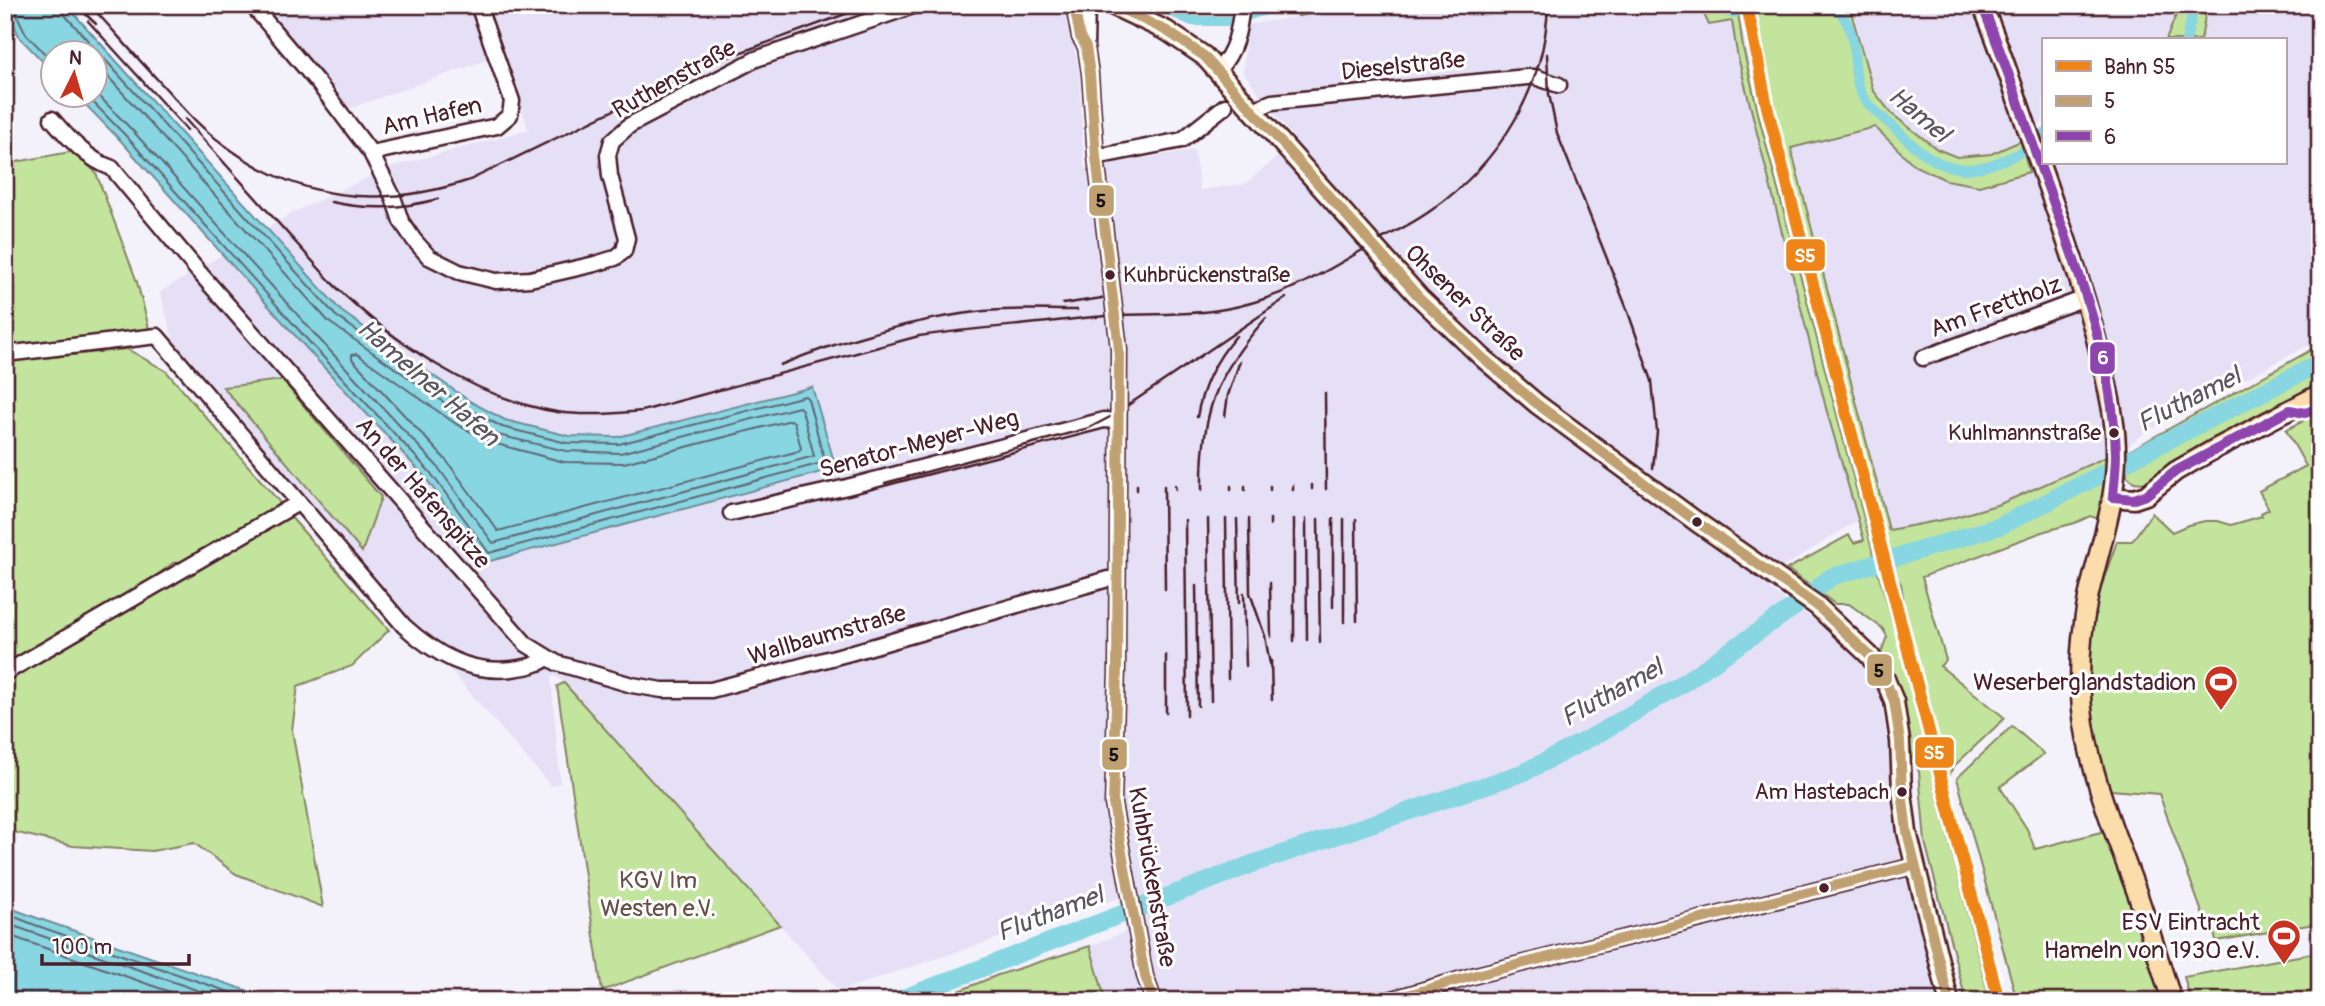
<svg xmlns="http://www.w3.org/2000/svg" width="2325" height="1006" viewBox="0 0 2325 1006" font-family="Pangolin,sans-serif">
<rect width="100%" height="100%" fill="#f3f1fa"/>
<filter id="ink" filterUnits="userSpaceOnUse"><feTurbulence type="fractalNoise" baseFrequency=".0143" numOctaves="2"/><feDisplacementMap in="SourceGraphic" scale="14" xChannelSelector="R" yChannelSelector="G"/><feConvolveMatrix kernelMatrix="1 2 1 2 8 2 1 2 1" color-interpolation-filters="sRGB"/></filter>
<g filter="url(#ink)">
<!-- built -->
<path fill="#e5e0f5" d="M286 5H469L489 59 348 109 268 15Z
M485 5H1063L1068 17 1079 73 1084 168 1194 150 1200 190 1245 184 1296 141 1243 72 1247 25 1354 7 1453 9 1488 5H1696L1702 10 1732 21 1737 53 1796 292 1827 412 1858 520 1785 566 1770 590 1827 628 1870 668 1881 701 1889 752 1892 818 1938 1001H1115L1104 995 1090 946 1125 932 1119 898 839 991 560 679 551 675 560 783 551 786 203 385 174 343 160 292 294 212 391 167 529 130Z
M1849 5H1974L1982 23 2021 141 1992 154 1957 157 1937 149 1892 114 1873 90Z
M1992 5H2180L2166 40H2043V121L2036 128Z
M2220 5H2320V339L2149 430 2126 447 2000 504 1952 518 1889 530 1791 148 1875 126 1902 154 2028 172 2025 156 2043 141V163H2285V40H2201L2206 10Z
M1754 24 1773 121 1881 536 1869 539 1743 48 1740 26Z"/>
<!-- green -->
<path fill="#c3e49d" stroke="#868264" stroke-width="2" d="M1299 5H1488L1453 9 1354 7 1298 16Z
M1696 5H1737L1743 48 1761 125 1878 572 1896 634 1990 1001H1966L1925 842 1919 772 1909 744 1902 704 1881 653 1887 636 1882 628 1849 604H1835L1787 569 1849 535 1854 543 1864 540 1827 412 1737 53 1732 21 1709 25 1702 10Z
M1751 5H1849L1873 90 1892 114 1937 149 1957 157 1991 154 2021 141 2029 172 1979 186 1946 180 1915 166 1875 127 1791 148 1889 530 1952 518 2000 504 2115 453 2108 522 2090 516 2075 523 2045 531 1922 577 1946 660 1940 666 2005 718 1953 767 1949 776 1907 625 1901 584 1890 569 1773 121 1757 46Z
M2180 5H2220L2206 10 2201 40H2166Z
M75 151 96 173 137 282 150 332 5 350V164Z
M2320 345V386L2180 460 2144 483 2134 482 2127 476V452Z
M127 349 166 371 282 505 189 560 173 563 146 584 5 667V362Z
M282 380 381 497 362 552 223 387Z
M2320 412V923L2216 941 2213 928 2208 929 2159 794 2111 790 2096 753 2088 687 2092 625 2098 596 2117 541H2132L2152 513 2172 532 2188 525 2205 521H2218L2231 525 2262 516 2261 513 2269 509 2259 491 2306 466 2286 430Z
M290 516 389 630 352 666 298 686 292 730 323 907 236 874 194 843 152 851 73 846 5 830V682L20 671Z
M564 683 780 925 602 991 557 686Z
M2012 726 2044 754 2000 787 2027 829 2035 849 2105 831 2125 882 2161 1001H2017L1957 778Z
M1090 946 1104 995 1115 1001H934L998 975Z
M2320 952V1001H2191L2184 977Z"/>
<!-- water -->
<path fill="#87d6e2" stroke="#6f8d99" stroke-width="2" d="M5 5H66L341 311 471 402 505 420 569 436 618 437 812 387 836 468 486 562 425 477 308 350 121 141 76 95 94 94V52H52V71L20 38Z
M5 906 37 918 277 1001H5Z"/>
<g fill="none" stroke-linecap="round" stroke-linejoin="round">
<!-- shore -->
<path stroke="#626874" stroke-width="2" d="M61 5 63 13 336 316 467 408 502 427 567 443 619 444 805 396 808 399 825 462 489 553 430 472 313 346 126 136 85 94
M5 6 14 9 26 34 52 61
M94 61 329 322 462 415 498 435 566 451 620 453 799 407 802 410 814 456 493 543 437 466 320 340 133 131 94 91
M357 354 456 424 493 443 564 462 624 463 791 420 794 422 801 448 799 451 498 531 446 460 352 359V355Z
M5 913 35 925 255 1001
M5 923 228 1001
M5 934 196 1001"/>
<!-- canal -->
<path stroke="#87d6e2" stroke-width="10" d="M1156 5 1192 21H1230L1281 5
M1710 5 1732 13 1776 5
M1782 5 1838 10C1864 39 1847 68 1863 97 1870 109 1887 121 1898 131 1928 161 1955 180 1998 162 2006 159 2015 156 2022 151 2030 146 2036 139 2043 134
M2186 40 2192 16V5"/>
<!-- river -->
<path stroke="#87d6e2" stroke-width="18" d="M896 1001 1255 863 1525 772 1601 732 1680 685 1793 608 1831 577 2000 526 2320 363"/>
<!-- minor casing -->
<g stroke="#4a1f2b" stroke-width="19">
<path id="minor" d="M252 5 318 83 371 153 393 197 401 221 414 240 429 257 459 272 496 281 530 279 595 264 615 258 624 251 627 238 610 176 608 155 612 141 630 125 756 59 916 5
M1074 5 1080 37 1086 47 1090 74 1096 157 1119 349 1117 668 1113 804 1145 976 1154 1001
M1086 46 1087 5
M1218 70C1236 51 1239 30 1242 5
M1253 110 1272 102 1527 77H1535L1559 85
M52 119C68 138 88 160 112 168L198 271 526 644 557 663 632 685 662 690H711L850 653 1108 579H1117
M371 153 497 126 510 115 512 101 478 5
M1096 157 1182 140 1225 106
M5 354 157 336 404 626C435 654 469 674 512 669 526 667 536 666 548 658
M1923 358 2085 298
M731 513 847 487 1104 420 1118 421
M5 673 298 503
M1386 1001 1476 975 1914 866"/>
</g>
<!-- major casing -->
<g stroke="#4a1f2b" stroke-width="23">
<path id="major" d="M1112 5 1167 31 1204 56 1419 297 1483 358 1537 404 1697 522 1816 605 1870 656 1885 679 1894 701 1900 741 1902 792 1907 832 1949 1001
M1982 5C2004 55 2019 108 2038 159 2063 230 2089 302 2105 376 2111 403 2117 431 2116 459 2115 507 2098 552 2088 598 2081 634 2078 672 2082 709 2089 772 2114 831 2136 890 2149 927 2160 964 2172 1001
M2113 497 2134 499 2146 495 2176 471 2213 450 2320 394"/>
</g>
<!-- minor -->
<use href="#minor" stroke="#fff" stroke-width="14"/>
<!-- major -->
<use href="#major" stroke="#faddab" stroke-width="18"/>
<!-- rail -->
<path stroke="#4a1f2b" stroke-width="2.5" d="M76 5 96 24
M90 5C113 30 135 56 158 80 179 103 198 126 223 144 299 202 382 209 470 180L709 64 870 5
M88 21 187 130
M1547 54 1549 94 1557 133 1627 309 1652 381 1657 432 1653 468
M185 119 333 284C391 341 476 399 557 412 585 416 614 414 642 411L919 336C952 331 986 328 1019 325 1052 322 1086 317 1119 315 1154 314 1190 315 1225 309 1278 300 1323 274 1369 246 1390 234 1413 224 1433 209 1500 162 1545 88 1548 5
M331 202C369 210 401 209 438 199
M1063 304 1102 298
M780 365C841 340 918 318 984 311 1015 308 1046 310 1077 310
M1325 393 1326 489
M1225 416 1228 395 1240 361
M1197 417C1202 387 1216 359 1236 336
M885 483 1089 428 1112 416 1286 298
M1137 485V490
M1293 485V490
M1312 485V489
M1164 486 1165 589
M1175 486 1176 490
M1231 486V490
M1245 486V490
M1270 486V490
M1202 490C1201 414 1214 376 1266 318
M1208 519 1211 701
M1226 519 1228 679
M1237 519 1239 603
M1249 519 1250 593 1265 636 1271 670
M1270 519V525
M1294 519V641
M1306 519 1307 640
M1318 519 1320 642
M1333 519V607
M1344 519V622
M1356 519 1357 621
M1185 520 1187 715
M1270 583 1271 637
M1196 586 1198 706
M1244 593 1246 666
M1166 655V713
M1271 661 1272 700"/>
<!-- bus-1 casing -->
<g stroke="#fff" stroke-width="16">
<path id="bus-1" d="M1074 5 1080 37 1086 47 1090 74 1096 157 1119 349 1117 668 1113 804 1145 976 1154 1001
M1113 5 1167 31 1204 56 1419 297 1483 358 1537 404 1697 522 1816 605 1870 656 1885 679 1894 701 1900 741 1902 792 1907 832 1949 1001
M1387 1001 1476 975 1914 866"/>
</g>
<!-- bus-2 casing -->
<g stroke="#fff" stroke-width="16">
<path id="bus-2" d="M1982 5C2005 60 2023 116 2042 171 2075 262 2113 356 2116 454 2116 468 2114 483 2113 497L2134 499 2146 495 2176 471 2290 410 2305 413 2320 408"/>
</g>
<!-- bus-1 -->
<use href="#bus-1" stroke="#c0a071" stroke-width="10"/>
<!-- bus-2 -->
<use href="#bus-2" stroke="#8e44ad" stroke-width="10"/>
<!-- rail-1 casing -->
<g stroke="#fff" stroke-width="18">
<path id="rail-1" d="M1747 5 1767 107 1999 1001"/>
</g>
<!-- rail-1 -->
<use href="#rail-1" stroke="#ee8519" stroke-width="12"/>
</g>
</g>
<!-- icons -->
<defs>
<g id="stadium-pin" transform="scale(1.75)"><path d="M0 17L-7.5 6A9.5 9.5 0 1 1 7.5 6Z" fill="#c8321e" stroke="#fff"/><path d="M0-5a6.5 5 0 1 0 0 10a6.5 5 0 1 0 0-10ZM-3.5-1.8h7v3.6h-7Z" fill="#fff"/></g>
</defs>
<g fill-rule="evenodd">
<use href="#stadium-pin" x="2221" y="682"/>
<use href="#stadium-pin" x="2284" y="936"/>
</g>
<!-- markers -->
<g fill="#4a1f2b" stroke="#fff" stroke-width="2.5">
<circle cx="1110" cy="275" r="6"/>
<circle cx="2114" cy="433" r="6"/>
<circle cx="1697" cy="522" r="6"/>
<circle cx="1902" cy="792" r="6"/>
<circle cx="1824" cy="888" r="6"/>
</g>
<g text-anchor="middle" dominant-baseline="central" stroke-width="6" stroke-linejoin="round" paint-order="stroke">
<!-- bus labels -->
<g font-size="22" fill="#4a1f2b" stroke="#fff" text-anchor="end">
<text x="1123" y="275" text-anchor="start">Kuhbrückenstraße</text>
<text x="2101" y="433">Kuhlmannstraße</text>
<text x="1889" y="792">Am Hastebach</text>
</g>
<!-- street labels -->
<g font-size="24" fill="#4a1f2b" stroke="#fff">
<text transform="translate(1403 66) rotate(-6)">Dieselstraße</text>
<text transform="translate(674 79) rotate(-29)">Ruthenstraße</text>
<text transform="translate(432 116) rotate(-13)">Am Hafen</text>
<text transform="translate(1465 303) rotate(44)">Ohsener Straße</text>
<text transform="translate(1996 307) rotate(-20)">Am Frettholz</text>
<text transform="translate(919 444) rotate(-15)">Senator-Meyer-Weg</text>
<text transform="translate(423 493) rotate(49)">An der Hafenspitze</text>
<text transform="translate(827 635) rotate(-16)">Wallbaumstraße</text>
<text transform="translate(1152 877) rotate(80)">Kuhbrückenstraße</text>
</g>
<!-- poi labels -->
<g font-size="24" fill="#4a1f2b" stroke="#fff" text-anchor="end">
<text x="2196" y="682">Weserberglandstadion</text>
<text x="2260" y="922">ESV Eintracht<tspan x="2260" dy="28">Hameln von 1930 e.V.</tspan></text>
</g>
<!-- park labels -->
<g font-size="24" fill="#685048" stroke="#fff">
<text x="658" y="880">KGV Im<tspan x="658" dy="28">Westen e.V.</tspan></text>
</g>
<!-- water labels -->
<g font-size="26" font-style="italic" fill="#5c5662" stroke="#fff">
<text transform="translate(1919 115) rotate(40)">Hamel</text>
<text transform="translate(428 383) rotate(41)">Hamelner Hafen</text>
<text transform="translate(2189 400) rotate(-27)">Fluthamel</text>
<text transform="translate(1612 693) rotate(-29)">Fluthamel</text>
<text transform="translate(1050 914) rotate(-21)">Fluthamel</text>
</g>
</g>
<g stroke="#fff" stroke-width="2.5">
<rect x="1088" y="184" width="27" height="33" rx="7" fill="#c0a071"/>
<rect x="1785" y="238" width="41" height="34" rx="7" fill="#ee8519"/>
<rect x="2089" y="341" width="27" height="34" rx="7" fill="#8e44ad"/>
<rect x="1866" y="653" width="27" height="34" rx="7" fill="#c0a071"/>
<rect x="1914" y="736" width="41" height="33" rx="7" fill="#ee8519"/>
<rect x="1101" y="738" width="27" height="33" rx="7" fill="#c0a071"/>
</g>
<g font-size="19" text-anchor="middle" font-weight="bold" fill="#fff">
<text x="1805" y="262">S5</text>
<text x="2103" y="364">6</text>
<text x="1934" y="759">S5</text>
</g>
<g font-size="19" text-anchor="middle" font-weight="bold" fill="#111">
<text x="1101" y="207">5</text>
<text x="1879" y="677">5</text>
<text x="1114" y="761">5</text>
</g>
<!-- margin -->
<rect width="2325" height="1006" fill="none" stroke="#fff" stroke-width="28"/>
<rect x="14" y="14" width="2297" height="978" fill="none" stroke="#4a1f2b" stroke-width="2.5" filter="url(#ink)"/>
<!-- legend -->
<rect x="2042" y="38" width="245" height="126" fill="#ffffff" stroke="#b7a5aa" stroke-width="2"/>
<rect x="2056" y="61" width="35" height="10" fill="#ee8519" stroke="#b7a5aa" stroke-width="2"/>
<text x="2104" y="74" font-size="21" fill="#4a1f2b">Bahn S5</text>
<rect x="2056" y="96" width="35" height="10" fill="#c0a071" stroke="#b7a5aa" stroke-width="2"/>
<text x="2104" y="108" font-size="21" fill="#4a1f2b">5</text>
<rect x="2056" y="131" width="35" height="10" fill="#8e44ad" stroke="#b7a5aa" stroke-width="2"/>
<text x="2104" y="144" font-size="21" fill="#4a1f2b">6</text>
<!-- north arrow -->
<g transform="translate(74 74) rotate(5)"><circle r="33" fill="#ffffff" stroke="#b7a5aa" stroke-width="2"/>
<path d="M0-5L12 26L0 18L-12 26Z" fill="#c8321e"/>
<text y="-10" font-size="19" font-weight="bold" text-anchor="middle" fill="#4a1f2b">N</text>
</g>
<!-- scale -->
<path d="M42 954v10h147v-10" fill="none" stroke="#4a1f2b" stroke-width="3.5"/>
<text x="52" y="954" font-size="21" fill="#4a1f2b" stroke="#ffffff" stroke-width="5" paint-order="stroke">100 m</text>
</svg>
